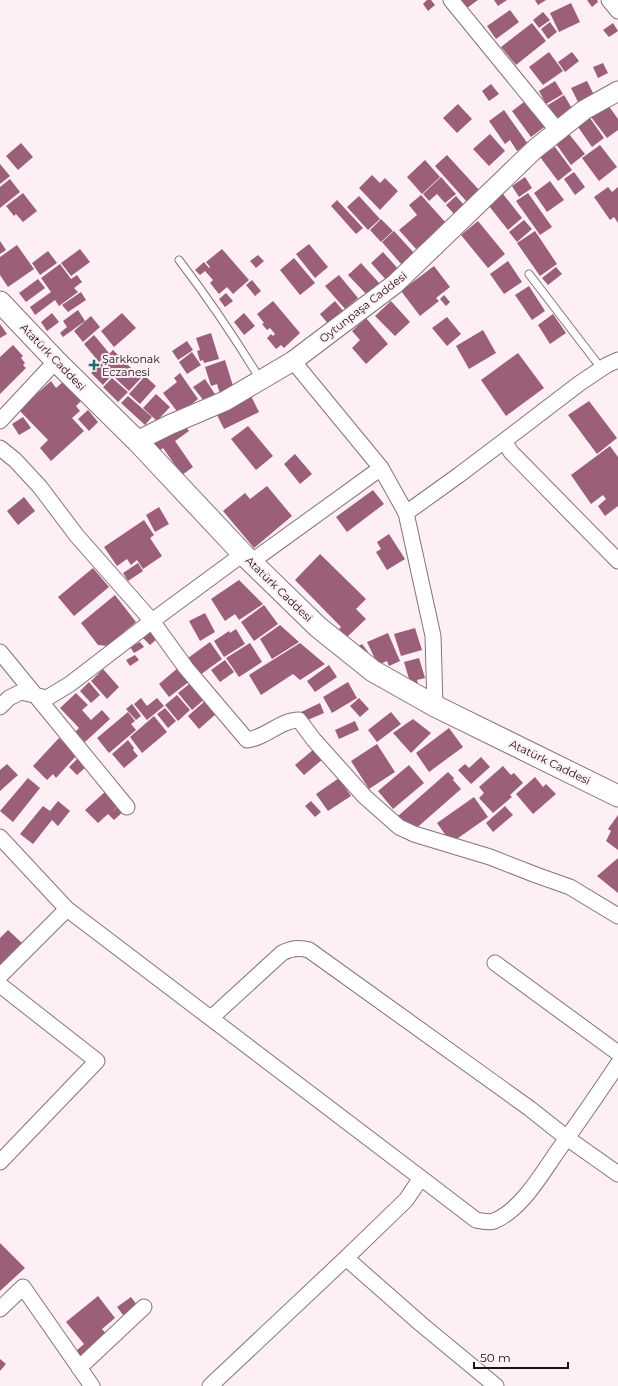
<svg xmlns="http://www.w3.org/2000/svg" width="618" height="1386" viewBox="0 0 618 1386" font-family="Montserrat,sans-serif">
<rect width="100%" height="100%" fill="#fdeff4"/>
<!-- building -->
<path fill="#9b5f79" d="M427 0H431L435 5 428 11 423 4Z
M461 0H478L467 8Z
M494 0H507L498 6Z
M535 0H546L538 5Z
M587 0H597L598 2 592 7Z
M571 3 580 22 559 32 550 13Z
M510 10 519 22 496 39 487 26Z
M543 12 550 20 539 28 533 20Z
M550 22 557 32 548 39 541 29Z
M532 23 546 41 516 65 501 47Z
M613 23 618 31 609 37 603 30Z
M549 52 563 71 543 85 529 67Z
M572 52 579 61 565 72 558 62Z
M603 63 608 73 598 78 593 67Z
M555 81 563 94 546 104 539 91Z
M587 81 595 97 579 104 571 88Z
M491 84 499 94 489 101 482 91Z
M564 95 573 110 557 119 548 105Z
M528 99 547 125 531 137 512 111Z
M458 104 472 119 457 133 443 118Z
M608 105 618 119V130L607 138 591 117Z
M504 110 528 144 517 151 510 140 505 144 489 121Z
M590 118 604 138 592 147 578 127Z
M490 134 505 151 489 166 473 149Z
M569 134 585 154 571 165 556 144Z
M21 143 33 157 18 170 6 156Z
M600 145 617 167 599 181 582 158Z
M555 147 572 170 558 181 540 157Z
M447 155 480 191 467 202 435 166Z
M425 160 440 177 422 194 407 177Z
M0 164 10 176 0 184Z
M574 172 585 187 575 195 564 179Z
M372 175 380 183 385 178 398 191 380 210 359 188Z
M441 177 456 194 445 203 437 194 429 201 423 194Z
M525 177 532 188 519 197 512 186Z
M10 179 20 192 0 208V187Z
M550 181 564 200 547 212 534 193Z
M608 187 612 192 618 187V223L614 217 610 220 594 197Z
M23 193 37 211 23 222 16 214 14 216 6 206Z
M528 193 552 227 540 235 516 201Z
M503 194 522 218 508 230 489 206Z
M421 195 446 223 416 249 399 230 417 215 409 205Z
M359 196 380 219 368 230 347 207Z
M456 196 464 205 454 214 446 205Z
M337 200 363 228 356 234 331 206Z
M381 219 393 231 381 242 370 230Z
M524 220 532 229 517 242 509 232Z
M478 221 505 254 488 268 461 235Z
M394 231 414 253 402 265 382 242Z
M535 231 557 264 540 276 517 243Z
M0 241 6 250 0 254Z
M309 244 328 267 315 278 296 254Z
M17 245 34 269 8 287 0 275V257Z
M80 249 90 262 71 276 61 263Z
M222 249 249 280 233 294 227 287 219 294 210 283 213 280 205 271 200 275 195 270 204 262 209 268 210 267 206 262Z
M48 251 57 263 40 275 32 263Z
M383 252 400 271 388 282 371 263Z
M258 255 264 261 256 268 250 261Z
M294 258 315 283 300 295 280 270Z
M508 261 522 282 504 294 490 274Z
M361 263 380 284 368 296 348 275Z
M60 264 71 279 77 275 82 282 74 288 78 292 59 306 55 300 35 315 30 307 51 292 41 278Z
M434 266 450 287 436 298 439 301 420 316 401 291Z
M556 267 562 274 548 285 542 278Z
M339 275 358 298 345 309 325 286Z
M38 279 45 288 26 302 19 293Z
M252 280 261 291 255 296 246 285Z
M529 286 545 311 532 320 515 295Z
M81 292 86 300 68 312 62 305Z
M226 293 233 301 225 307 219 299Z
M444 295 450 302 446 306 440 299Z
M273 301 300 333 284 348 281 345 276 349 267 338 271 334 273 336 275 334 270 328 267 330 262 324 264 323 257 314Z
M335 301 345 313 330 326 320 314Z
M391 301 410 322 395 336 375 316Z
M78 310 85 321 63 337 60 333 67 327 63 321Z
M52 313 59 322 47 331 41 322Z
M122 313 136 328 114 347 101 331Z
M244 313 255 326 244 335 234 322Z
M553 314 566 333 550 344 538 325Z
M91 316 100 327 83 342 74 331Z
M447 317 461 334 447 346 432 328Z
M366 318 388 344 366 364 352 348 360 340 352 331Z
M0 324 7 334 0 338Z
M483 330 496 353 469 369 456 346Z
M211 333 219 359 204 363 203 360 200 361 197 351 200 350 196 338Z
M94 335 109 353 99 362 84 344Z
M187 341 193 350 178 360 172 351Z
M13 345 23 356 21 358 25 363 23 365 26 368 0 394V357Z
M113 350 141 378 129 391 112 375 103 385 91 373Z
M192 352 201 365 187 374 179 362Z
M518 353 544 388 506 416 481 380Z
M225 360 234 389 220 394 217 384 211 386 205 367Z
M180 373 198 399 179 414 163 393 177 382 174 378Z
M145 376 156 386 140 404 129 394Z
M112 378 128 392 118 402 103 387Z
M205 379 215 394 204 401 193 387Z
M65 380 83 399 76 406 80 411 72 418 84 431 51 461 40 448 48 440 19 410 51 381 56 388Z
M156 394 170 407 157 421 143 408Z
M128 396 152 417 145 425 121 403Z
M251 396 259 412 224 429 216 413Z
M589 401 617 438 597 454 568 415Z
M88 410 98 422 89 431 78 419Z
M23 417 31 428 19 435 12 424Z
M183 423 189 431 175 441 193 467 182 475 163 448 159 451 154 444Z
M248 426 273 456 256 470 231 439Z
M610 446 618 457V506L605 516 598 506 606 499 603 495 591 504 571 475Z
M295 454 312 474 300 484 284 464Z
M267 486 292 516 254 548 223 511 245 493 250 499Z
M373 490 384 504 347 532 336 517Z
M24 497 35 511 18 525 7 511Z
M159 507 169 524 155 532 146 515Z
M144 520 154 535 150 538 162 556 143 569 137 560 131 565 127 559 117 566 104 547Z
M389 534 405 559 387 570 376 552 381 549 377 542Z
M320 554 366 599 356 609 366 619 347 637 339 629 341 627 295 580Z
M138 563 143 571 128 581 123 573Z
M93 568 109 587 74 616 58 597Z
M239 580 263 604 239 620 235 614 225 621 211 599Z
M115 595 136 622 107 646 98 645 81 623Z
M264 605 278 624 254 641 241 622Z
M205 613 215 632 200 641 189 621Z
M280 625 299 642 272 659 260 639Z
M415 628 422 650 401 656 394 634Z
M236 629 245 644 224 657 214 641 229 631 230 633Z
M149 631 157 639 150 645 142 637Z
M388 633 400 661 389 666 387 661 378 665 367 642Z
M140 642 144 647 134 653 130 647Z
M210 642 222 659 200 675 188 658Z
M250 643 262 662 239 677 226 658Z
M300 643 325 664 300 680 293 674 261 695 249 675Z
M362 644 368 652 360 657 355 649Z
M135 655 139 660 130 666 126 660Z
M419 658 425 678 417 680 419 687 412 689 404 662Z
M225 660 234 672 220 682 211 670Z
M329 665 337 677 315 692 307 681Z
M179 667 190 681 169 697 159 684Z
M103 669 119 687 107 699 91 681Z
M193 681 207 697 192 710 178 693Z
M89 682 100 695 91 703 80 691Z
M348 682 357 698 332 713 323 697Z
M76 693 88 705 82 710 91 720 102 710 110 719 85 742 75 732 79 728 60 708Z
M177 695 190 710 178 721 165 705Z
M141 698 147 706 157 698 164 706 147 720 134 704Z
M359 698 369 709 360 717 350 706Z
M206 700 217 713 199 729 188 716Z
M320 703 324 713 303 722 299 713Z
M132 704 141 716 136 720 126 709Z
M165 708 176 721 168 728 157 714Z
M128 712 135 721 131 724 136 730 109 753 97 738Z
M391 712 401 724 377 742 368 730Z
M154 716 167 732 142 753 130 737Z
M413 719 431 733 411 753 393 733Z
M355 721 359 730 339 739 335 730Z
M449 728 463 747 429 772 416 753Z
M59 738 77 755 56 778 53 774 47 780 33 766Z
M128 740 134 748 133 750 138 756 124 768 112 754Z
M377 744 395 772 369 789 351 761Z
M314 749 323 759 304 775 295 765Z
M79 757 87 766 77 775 69 767Z
M481 757 490 767 471 784 458 770 465 764 469 768Z
M7 764 18 775 0 791V770Z
M409 765 424 783 393 809 378 791Z
M503 766 511 775 514 773 523 783 510 795 512 797 493 813 479 798 484 793 479 787Z
M448 772 454 778 453 780 461 789 412 832 398 816Z
M535 777 543 787 546 784 556 794 533 814 516 794Z
M28 778 40 788 13 822 0 811Z
M339 778 351 796 328 811 316 794Z
M107 790 119 804 112 812 120 804 125 810 114 820 108 814 98 823 85 810Z
M474 797 488 817 451 843 437 823Z
M58 801 70 811 58 826 52 820 33 844 20 834 43 806 50 811Z
M311 801 321 812 315 817 305 806Z
M505 806 513 815 493 832 486 823Z
M618 815V850L606 841 611 831 608 829Z
M618 858V893L597 876Z
M8 930 22 943 0 965V938Z
M0 1243 25 1268 0 1291Z
M98 1296 115 1318 102 1329 109 1337 81 1357 76 1351 84 1344 66 1322Z
M131 1297 137 1305 123 1315 117 1307Z
M0 1359 6 1364 0 1371Z"/>
<g fill="none" stroke-linecap="round" stroke-linejoin="round">
<!-- service casing -->
<g stroke="#87737b" stroke-width="9">
<path id="service" d="M179 260C208 298 235 338 260 379
M529 274 601 368"/>
</g>
<!-- minor casing -->
<g stroke="#87737b" stroke-width="17">
<path id="minor" d="M451 0 558 131
M609 0 618 11
M293 361 381 468 406 513 433 636 435 706
M0 421 56 361
M504 441 580 383 607 365 618 360
M0 448 15 460 40 487 77 536 152 621 186 668 247 740C266 738 280 720 299 720L314 740 365 797 399 827 414 834 490 857 536 875 570 887 618 916
M406 513 459 475 504 441 511 452 618 561
M251 562 381 468
M0 652 127 807
M0 707 9 698 21 692 47 698 70 684 152 621 243 554
M0 837 67 909 0 976
M67 909 421 1178
M495 963 618 1053
M0 985 97 1061 0 1162
M211 1018 282 953C291 948 299 947 309 950L529 1108 567 1138 618 1174
M346 1258 421 1324 496 1386
M0 1309 23 1287 92 1386
M79 1368 144 1307
M210 1386 346 1258 406 1200 421 1178 476 1220C482 1221 489 1223 494 1221 521 1210 541 1175 557 1152 578 1123 598 1094 618 1064"/>
</g>
<!-- tertiary casing -->
<g stroke="#87737b" stroke-width="21">
<path id="tertiary" d="M137 441 169 425 225 401 293 361 395 284 535 149 584 110 618 91"/>
</g>
<!-- secondary casing -->
<g stroke="#87737b" stroke-width="23">
<path id="secondary" d="M0 302 56 361 137 441 243 554 318 627 373 671 435 706 618 796"/>
</g>
<!-- service -->
<use href="#service" stroke="#fff" stroke-width="7"/>
<!-- minor -->
<use href="#minor" stroke="#fff" stroke-width="15"/>
<!-- tertiary -->
<use href="#tertiary" stroke="#fff" stroke-width="19"/>
<!-- secondary -->
<use href="#secondary" stroke="#fff" stroke-width="21"/>
</g>
<!-- markers -->
<path fill="#1f6b69" stroke="#fdeff4" stroke-width="1.5" d="M92 359h4v4h4v4h-4v4h-4v-4h-4v-4h4z"/>
<g text-anchor="middle" dominant-baseline="central" stroke-width="4" stroke-linejoin="round" paint-order="stroke">
<!-- street labels -->
<g font-size="11" fill="#1b1316" stroke="#fdeff4">
<text transform="translate(363 307) rotate(-38)">Oytunpaşa Caddesi</text>
<text transform="translate(53 357) rotate(46)">Atatürk Caddesi</text>
<text transform="translate(279 589) rotate(44)">Atatürk Caddesi</text>
<text transform="translate(550 762) rotate(26)">Atatürk Caddesi</text>
</g>
<!-- poi labels -->
<g font-size="11" fill="#1b1316" stroke="#fdeff4" text-anchor="start">
<text x="102" y="359">Şarkkonak<tspan x="102" dy="13">Eczanesi</tspan></text>
</g>
</g>
<!-- scale -->
<path d="M474 1362v6h94v-6" fill="none" stroke="#1b1316" stroke-width="2"/>
<text x="480" y="1362" font-size="12" fill="#1b1316" stroke="#fdeff4" stroke-width="3" paint-order="stroke">50 m</text>
</svg>
